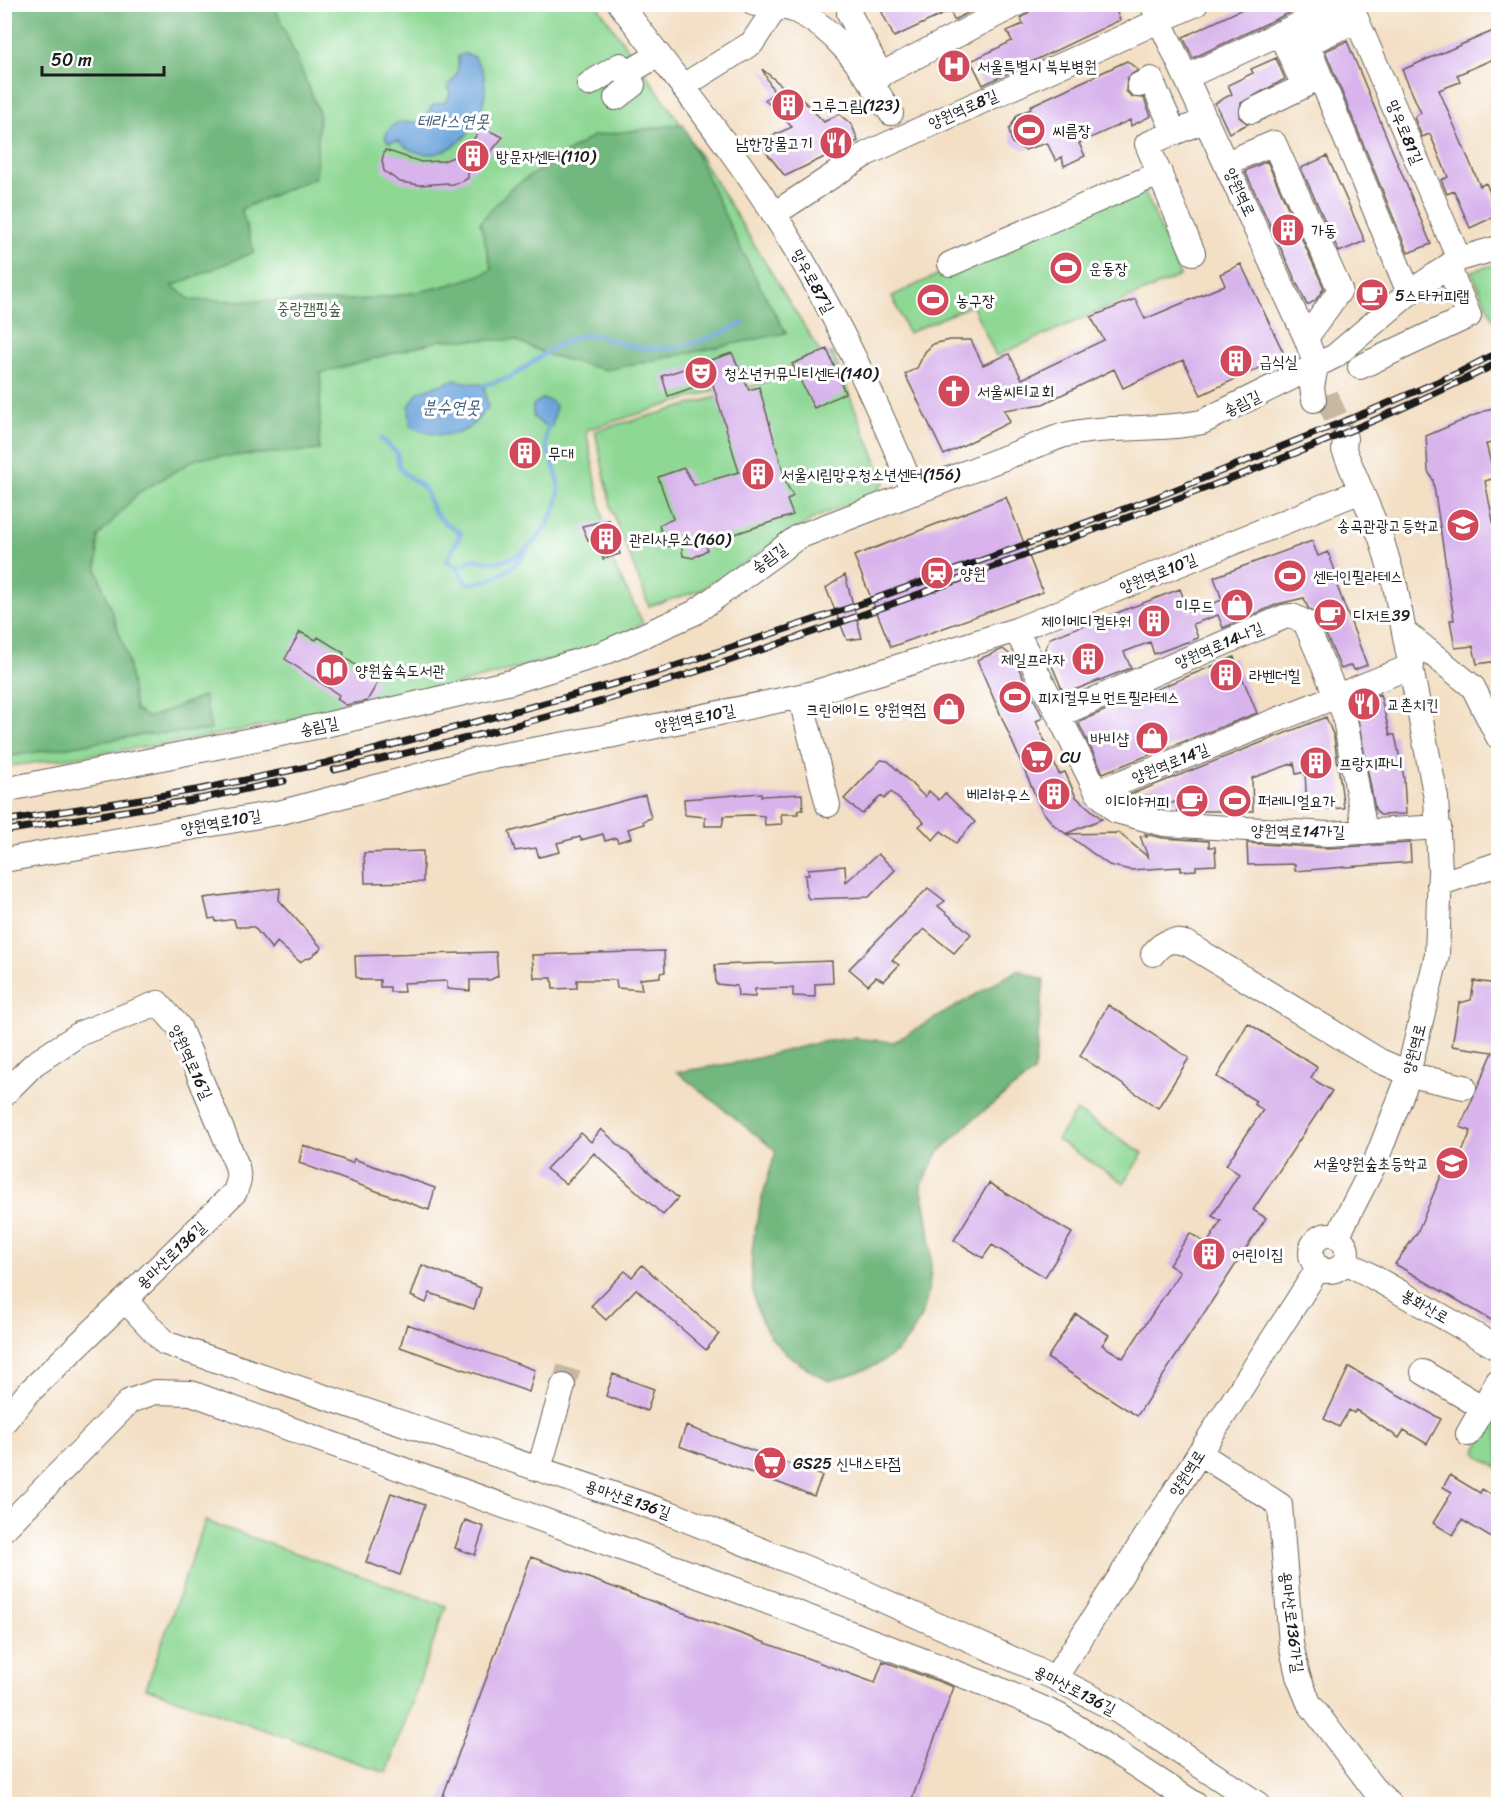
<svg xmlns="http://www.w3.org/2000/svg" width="1503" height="1809" viewBox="0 0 1503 1809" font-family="Sriracha,'Poor Story',sans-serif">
<rect width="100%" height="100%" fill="#fff"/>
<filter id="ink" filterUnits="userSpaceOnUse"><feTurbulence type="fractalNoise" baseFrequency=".0167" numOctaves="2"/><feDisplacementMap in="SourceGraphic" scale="12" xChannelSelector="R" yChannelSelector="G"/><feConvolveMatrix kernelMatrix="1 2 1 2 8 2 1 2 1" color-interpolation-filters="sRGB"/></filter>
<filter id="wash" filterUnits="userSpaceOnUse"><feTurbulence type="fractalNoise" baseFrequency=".008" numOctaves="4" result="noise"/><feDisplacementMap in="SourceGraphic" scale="24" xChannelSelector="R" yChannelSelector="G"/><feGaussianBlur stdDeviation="1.35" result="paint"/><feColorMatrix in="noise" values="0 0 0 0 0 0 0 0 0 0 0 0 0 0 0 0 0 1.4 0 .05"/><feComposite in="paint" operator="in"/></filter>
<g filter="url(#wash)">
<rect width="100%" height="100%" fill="#f3dfc4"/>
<!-- green -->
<path fill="#8ed894" stroke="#557a58" stroke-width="1.5" d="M4 5H597L676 117 823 357 586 430 611 559 643 623 603 645 415 696 179 742 5 767Z
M1140 180 1180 276 996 356 972 305 908 333 892 296Z
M1498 264V324L1496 325 1471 271Z
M832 353 885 482 868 499 840 507 811 520 699 591 649 606 612 510 595 431C674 408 758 391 832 353Z
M1076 1111 1143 1153 1124 1183 1057 1140Z
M1498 1404V1468L1479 1457 1476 1451Z
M205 1521 446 1606 387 1773 146 1688Z"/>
<!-- forest -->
<path fill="#72b87e" stroke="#476a4d" stroke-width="1.5" d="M5 4 274 5 319 112 316 177 241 209 254 252 172 286 191 300C292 301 398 310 492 270L480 222 511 188 593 136 683 124C715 195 747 266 786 333L606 370 548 355 516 340H441L321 373 319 450 198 458 138 493 98 537 97 570 127 655 135 710 149 718 204 696 211 730 142 735 5 757Z
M1018 970 1044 980 1034 1072 971 1121 938 1153 921 1186C934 1240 942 1310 896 1352 878 1368 852 1374 829 1381 808 1370 785 1356 771 1337 733 1285 759 1205 776 1151L677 1072 741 1062 820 1042 854 1038 894 1042Z"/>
<!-- water -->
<path fill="#6ca4db" stroke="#44607c" stroke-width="1.5" d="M464 54 473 56C478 63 483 68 484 76 493 124 440 180 398 141L388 142 385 137C397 111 411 128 431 119L427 114 433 105 446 102 450 94 448 85C459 77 458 68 458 56Z
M453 380 484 385 488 408C481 414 475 424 467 429 451 439 425 435 410 425L409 407 418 392Z
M542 399 551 401 556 406 552 426 543 425 533 417V405Z"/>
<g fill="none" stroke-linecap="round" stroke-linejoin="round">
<!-- stream -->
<path stroke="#6ca4db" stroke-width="4.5" d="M484 385C492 382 502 381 510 377 535 364 560 336 590 335 604 335 616 343 630 346 672 355 706 341 744 323
M381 439 397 453 399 466 403 472 424 488 434 512 445 523 461 533 447 561C456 570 466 565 474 559 480 559 486 562 491 562 527 563 564 515 558 481 553 450 539 455 550 420
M456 566 466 583C488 585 517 568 527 549"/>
</g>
<g id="blocks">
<!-- building -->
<path fill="#d8b3ec" d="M878 4H985L954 20 950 11 894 37Z
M1031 4H1113L1120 20 983 85 971 61 1012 41 1007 31 1023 24 1021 18 1029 12Z
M1253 4H1308L1193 58 1183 37Z
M1498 29V57L1457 75 1460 82 1439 90 1480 186 1486 183 1498 212V215L1470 228 1454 191 1447 194 1441 180 1448 177 1430 134 1422 137 1414 117 1421 113 1402 70Z
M1347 41 1431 244 1408 253 1325 51Z
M1276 58 1285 79 1241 103 1239 117 1248 124 1229 133 1215 103 1232 94 1228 85 1253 73 1251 69Z
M1127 61 1138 70 1127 78 1126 91 1132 97 1144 98 1151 116 1131 126 1130 120 1079 143 1085 156 1064 166 1062 157 1056 161 1047 143 1025 150 1012 143 1009 130 1017 115 1031 109 1030 106Z
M762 69 787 90 791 88 824 122 839 114 852 125 858 141 785 176 758 142 792 127 765 100 774 92Z
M483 128 503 137 480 165 468 173V178L463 181 449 185 448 183 420 185 400 182 384 171 382 160 385 150 421 162 443 161 459 155Z
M1327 156 1365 241 1339 252 1301 168Z
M1267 161 1324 288 1315 301 1307 305 1245 171Z
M1241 264 1285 356 1201 395 1183 360 1123 388 1114 369 1043 404 1004 410 1010 422 944 455 905 374 917 368 925 352 933 344 950 340H971L983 365 1009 354 1022 379 1104 340 1091 317 1135 299 1145 319 1225 285 1220 274Z
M827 349 845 393 814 408 792 364Z
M732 353 749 390 759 387 787 485 793 496 787 500 793 515 707 543V550L693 558 683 556 681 543 666 547 659 525 673 519 658 477 684 468 694 485 739 472 712 381 668 396 662 376Z
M1496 406 1498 442 1486 444 1495 478 1485 481 1498 546V661L1477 664 1473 646 1455 648 1450 620H1454L1433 480 1428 471 1426 436Z
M528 441 537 459 523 466 513 447Z
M1006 497 1043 592 891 647 854 556Z
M609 520 620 554 603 559 597 537 588 540 582 526Z
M1312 541 1318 556 1328 552 1340 584 1337 586 1367 665 1354 670 1352 665 1341 669 1318 616 1308 608 1304 598 1278 604 1223 628 1218 615 1193 624 1198 638 1154 654 1150 642 1124 652 1131 668 1064 694 1045 649 1050 638 1180 589 1189 612 1222 600 1214 577Z
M845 575 862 638 847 640 826 588Z
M300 632 316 640 318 637 344 653 343 656 378 682 367 701 346 705 337 699 339 695 285 659Z
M1003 649 1013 657 1037 705 1043 718 1036 721 1059 774 1065 772 1076 797 1102 819 1065 834 1119 833 1148 857 1140 836 1147 837 1145 834 1163 838 1209 841V847H1215L1216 865 1196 866V870L1181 871V867L1130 870 1109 865 1054 825 1042 811 977 660Z
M1234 657 1257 713 1103 773 1079 724 1080 721Z
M1380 694 1390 735H1395L1404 778 1406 814 1380 815 1375 809 1355 704Z
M1326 717 1334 737 1344 808 1307 810 1305 772 1296 774 1294 763 1252 778 1253 811H1177V801L1160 808 1124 797Z
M881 760 888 761 925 797 929 791 939 800 945 793 975 822 956 843 941 831 933 840 919 826 924 822 891 792 884 799 881 796 862 814 844 799Z
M761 793V796L802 794 803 810H798V814H781L782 824 765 825 764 816 751 815 724 816 722 826H705V817L685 815 684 799Z
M645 795 651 818 643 821 644 824 628 829 631 838 618 842 616 838 605 841 603 834 581 840 580 837 557 843 560 852 539 857 536 848 515 851 509 832Z
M1247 843 1327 848 1410 843 1411 862 1295 871V864L1248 865Z
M423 851V882L365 883 364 853Z
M878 854 895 870 869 897 809 899 807 896 805 875H809L808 869 845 866 846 882Z
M280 888 279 900 322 948 308 959 306 958 300 962 277 942 272 949 254 927H236L234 919 216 922 215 918 209 919 204 898Z
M928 888 945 901 938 906 971 934 954 953 924 929 892 960 899 965 884 981 876 977 868 985 849 969Z
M664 951 665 972 660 973V977L640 979 642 990 617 988 616 980H577V988L553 989 552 978H534L532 955Z
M496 952 498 976 490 980H470V991L447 989V981L403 983 404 992H390V987H380V980H362L356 977 355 956Z
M832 961 833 983 815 984V997L793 996V988L755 989V997L738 996 737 986 716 984 715 965Z
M1474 981 1498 984V1324L1395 1264 1417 1233 1449 1157 1458 1162 1471 1131 1460 1127 1493 1052 1452 1046 1459 1003 1471 1000Z
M1108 1005 1189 1058 1158 1108 1080 1056Z
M1248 1023 1317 1067 1311 1078 1332 1091 1253 1210 1266 1218 1137 1416 1047 1358 1076 1314 1109 1335 1102 1345 1123 1358 1180 1272 1169 1265 1190 1233 1207 1244 1221 1221 1212 1216 1239 1174 1226 1165 1263 1110 1254 1104 1256 1101 1217 1077Z
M601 1129 678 1198 663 1215 594 1153 566 1184 546 1169 581 1133 591 1142Z
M303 1145 352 1163 354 1159 435 1188 429 1210 299 1163Z
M989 1183 1072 1233 1045 1277 992 1245 983 1258 954 1240Z
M422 1265 481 1288 474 1309 430 1293 426 1303 411 1296Z
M642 1265 719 1334 706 1350 636 1289 606 1320 591 1306 625 1271 632 1277Z
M407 1324 535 1370 529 1392 400 1347Z
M1349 1367 1441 1419 1427 1444 1404 1430 1399 1438 1356 1410 1354 1413 1349 1410 1339 1427 1324 1419Z
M613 1374 654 1389 647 1411 606 1396Z
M686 1426 822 1476 814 1496 679 1446Z
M1450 1475 1480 1493 1482 1489 1498 1499V1542L1462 1520 1453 1535 1433 1523 1452 1492 1443 1487Z
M391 1493 425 1505 400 1575 366 1562Z
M465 1520 484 1527 475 1555 455 1548Z
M531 1557 875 1683 883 1661 954 1687 910 1804H440Z"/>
</g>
</g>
<g filter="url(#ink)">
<use href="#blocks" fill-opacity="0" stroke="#676057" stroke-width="1.5"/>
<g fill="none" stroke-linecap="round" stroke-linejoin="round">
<!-- minor-tunnel -->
<path stroke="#c8b8a2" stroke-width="24" stroke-dasharray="24 12" stroke-linecap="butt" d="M1326 395 1345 438
M563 1386 569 1368"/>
<!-- minor casing -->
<g stroke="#676057" stroke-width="26">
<path id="minor" d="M620 4C679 82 745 164 795 248 842 326 880 409 914 493
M755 4C767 6 785 6 796 11 840 31 866 75 891 113
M1152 4 1306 338 1316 366 1312 387 1314 400
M1350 4 1459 259
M849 13 881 76
M1357 20 1307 44 1409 293
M880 75 1017 4
M1186 77 1317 16 1352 23
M589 84 620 65 626 74
M1139 85 1151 79 1174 132
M683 86 752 43 776 7
M616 98 633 85 626 74 658 55
M1252 111 1304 86 1280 33
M1226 163 1274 143 1340 290 1306 338
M774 214 866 154 1196 4
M1193 253 1147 144 1206 120
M950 264 1160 173
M1360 367 1469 316 1448 266
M1016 630 1097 792 1116 811 1164 824 1328 834 1439 827
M1405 632 1473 687 1498 737
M800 696 828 805
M1059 715 1284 617 1292 616 1305 622 1344 714 1365 832
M4 790 325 725 511 682 604 653 694 613 798 537 1061 436C1107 424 1155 432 1202 422L1335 356 1409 293 1459 259 1498 248
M1097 792 1412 666
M4 860 282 812 477 760 604 737 810 694 1016 630 1361 491
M1439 884 1498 864
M1153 954C1164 940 1172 939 1188 944L1380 1061 1415 1076 1464 1087
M4 1094 34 1064 81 1033 158 1003 179 1027 237 1166 239 1180 235 1192 125 1300 165 1343 672 1514 853 1587 1055 1678 1116 1710 1258 1804
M1311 1253a18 18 0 1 1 36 0a18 18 0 1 1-36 0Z
M1337 1237 1375 1163 1405 1086 1437 955 1440 870 1436 798 1395 585 1381 538 1344 450 1345 438
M1345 1261 1498 1348
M1423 1372 1483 1408
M4 1422 28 1393 125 1300
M1468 1434 1498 1381
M1199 1453 1280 1505 1291 1644 1298 1676 1309 1703 1373 1788 1390 1804
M539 1469 563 1386
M4 1529 130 1401 155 1392 191 1393 723 1585 996 1688 1058 1715 1195 1804
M1055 1678 1319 1267"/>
</g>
<!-- minor -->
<use href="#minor" stroke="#fff" stroke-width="24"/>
<!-- rail casing -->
<g stroke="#1c1c1c" stroke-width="7">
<path id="rail" d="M334 770C442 745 551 718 658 684 790 642 920 594 1050 546 1200 491 1356 434 1498 363
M4 821 202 789 326 763 654 673 852 607 1157 497 1372 410 1458 373 1498 352
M4 831 204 798 284 781"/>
</g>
<!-- rail -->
<use href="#rail" stroke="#fff" stroke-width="4.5" stroke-dasharray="14" stroke-linecap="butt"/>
</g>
</g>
<!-- icons -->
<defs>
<g id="hospital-disc" transform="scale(1.725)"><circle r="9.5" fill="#d1495b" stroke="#fff"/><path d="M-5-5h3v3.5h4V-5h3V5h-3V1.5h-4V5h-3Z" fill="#fff"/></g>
<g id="building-disc" transform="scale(1.725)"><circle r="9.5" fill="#d1495b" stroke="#fff"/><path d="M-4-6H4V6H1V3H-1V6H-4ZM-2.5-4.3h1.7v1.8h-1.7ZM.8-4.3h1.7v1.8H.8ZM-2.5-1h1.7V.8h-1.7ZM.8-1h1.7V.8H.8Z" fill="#fff"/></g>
<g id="stadium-disc" transform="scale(1.725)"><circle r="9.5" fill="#d1495b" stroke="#fff"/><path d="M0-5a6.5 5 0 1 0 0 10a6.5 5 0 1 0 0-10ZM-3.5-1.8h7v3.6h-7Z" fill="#fff"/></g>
<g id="restaurant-disc" transform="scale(1.725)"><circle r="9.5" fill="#d1495b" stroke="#fff"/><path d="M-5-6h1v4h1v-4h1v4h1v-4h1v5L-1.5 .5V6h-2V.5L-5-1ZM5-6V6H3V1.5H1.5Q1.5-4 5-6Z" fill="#fff"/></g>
<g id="cafe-disc" transform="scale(1.725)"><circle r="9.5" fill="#d1495b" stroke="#fff"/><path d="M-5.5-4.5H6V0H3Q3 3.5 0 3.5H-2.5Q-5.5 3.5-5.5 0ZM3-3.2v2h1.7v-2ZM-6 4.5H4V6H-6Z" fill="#fff"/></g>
<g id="theatre-disc" transform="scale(1.725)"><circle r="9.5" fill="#d1495b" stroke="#fff"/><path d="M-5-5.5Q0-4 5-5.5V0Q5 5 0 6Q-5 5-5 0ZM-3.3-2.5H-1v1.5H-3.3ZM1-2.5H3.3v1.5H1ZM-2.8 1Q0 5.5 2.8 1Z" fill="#fff"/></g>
<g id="church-disc" transform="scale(1.725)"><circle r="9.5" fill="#d1495b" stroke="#fff"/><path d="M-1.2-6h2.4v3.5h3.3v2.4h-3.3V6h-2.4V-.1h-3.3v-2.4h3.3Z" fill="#fff"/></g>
<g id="school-disc" transform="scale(1.725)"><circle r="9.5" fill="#d1495b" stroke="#fff"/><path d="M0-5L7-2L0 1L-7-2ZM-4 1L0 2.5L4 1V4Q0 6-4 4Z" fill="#fff"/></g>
<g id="station-disc" transform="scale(1.725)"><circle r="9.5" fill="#d1495b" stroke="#fff"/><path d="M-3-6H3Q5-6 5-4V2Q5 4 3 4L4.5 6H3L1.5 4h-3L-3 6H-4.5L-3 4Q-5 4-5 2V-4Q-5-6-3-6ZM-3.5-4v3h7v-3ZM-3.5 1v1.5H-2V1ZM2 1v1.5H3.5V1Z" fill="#fff"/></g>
<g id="shop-disc" transform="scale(1.725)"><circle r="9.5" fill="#d1495b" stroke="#fff"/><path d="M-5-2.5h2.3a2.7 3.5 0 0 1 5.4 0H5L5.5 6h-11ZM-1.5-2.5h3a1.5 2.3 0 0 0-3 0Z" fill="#fff"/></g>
<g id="library-disc" transform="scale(1.725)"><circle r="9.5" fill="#d1495b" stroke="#fff"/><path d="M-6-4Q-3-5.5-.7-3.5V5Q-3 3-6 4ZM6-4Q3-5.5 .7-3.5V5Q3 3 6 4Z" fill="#fff"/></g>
<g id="supermarket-disc" transform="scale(1.725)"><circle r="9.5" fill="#d1495b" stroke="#fff"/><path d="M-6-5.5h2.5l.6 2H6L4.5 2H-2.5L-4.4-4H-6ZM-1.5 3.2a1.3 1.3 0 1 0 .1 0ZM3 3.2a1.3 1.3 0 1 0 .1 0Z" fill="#fff"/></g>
</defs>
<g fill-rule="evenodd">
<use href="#hospital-disc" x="954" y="66"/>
<use href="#building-disc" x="788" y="105"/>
<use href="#stadium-disc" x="1029" y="130"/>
<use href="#restaurant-disc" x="836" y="143"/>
<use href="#building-disc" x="473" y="156"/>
<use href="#building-disc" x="1288" y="230"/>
<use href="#stadium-disc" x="1066" y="268"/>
<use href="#cafe-disc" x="1372" y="295"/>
<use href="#stadium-disc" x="933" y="300"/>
<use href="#building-disc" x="1236" y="361"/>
<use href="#theatre-disc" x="701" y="373"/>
<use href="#church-disc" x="954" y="391"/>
<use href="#building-disc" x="525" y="453"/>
<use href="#building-disc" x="758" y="474"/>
<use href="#school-disc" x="1463" y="525"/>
<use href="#building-disc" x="606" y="539"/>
<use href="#station-disc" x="937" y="573"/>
<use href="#stadium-disc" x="1290" y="576"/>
<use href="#shop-disc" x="1237" y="605"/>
<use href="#cafe-disc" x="1330" y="615"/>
<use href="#building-disc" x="1154" y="621"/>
<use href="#building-disc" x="1088" y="659"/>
<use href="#library-disc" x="332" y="670"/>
<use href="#building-disc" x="1226" y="675"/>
<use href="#stadium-disc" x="1015" y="697"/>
<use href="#restaurant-disc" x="1364" y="704"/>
<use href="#shop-disc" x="949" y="709"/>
<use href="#shop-disc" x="1152" y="738"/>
<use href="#supermarket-disc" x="1037" y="757"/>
<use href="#building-disc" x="1316" y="763"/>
<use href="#building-disc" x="1054" y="794"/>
<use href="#cafe-disc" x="1192" y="801"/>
<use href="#stadium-disc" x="1235" y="801"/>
<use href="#school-disc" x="1452" y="1163"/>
<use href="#building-disc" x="1209" y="1254"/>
<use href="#supermarket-disc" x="770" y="1463"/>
</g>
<g text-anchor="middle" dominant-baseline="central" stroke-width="6" stroke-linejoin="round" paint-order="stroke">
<!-- poi labels -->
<g font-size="16" fill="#1c1c1c" stroke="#fff" text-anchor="start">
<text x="977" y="66">서울특별시 북부병원</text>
<text x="811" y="105">그루그림(123)</text>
<text x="1052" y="130">씨름장</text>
<text x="813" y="143" text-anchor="end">남한강물고기</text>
<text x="496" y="156">방문자센터(110)</text>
<text x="1311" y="230">가동</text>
<text x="1089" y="268">운동장</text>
<text x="1395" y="295">5스타커피랩</text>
<text x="956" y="300">농구장</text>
<text x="1259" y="361">급식실</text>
<text x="724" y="373">청소년커뮤니티센터(140)</text>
<text x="977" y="391">서울씨티교회</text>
<text x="548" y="453">무대</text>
<text x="781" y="474">서울시립망우청소년센터(156)</text>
<text x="1440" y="525" text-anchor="end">송곡관광고등학교</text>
<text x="629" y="539">관리사무소(160)</text>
<text x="960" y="573">양원</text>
<text x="1313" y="576">센터인필라테스</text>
<text x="1214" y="605" text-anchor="end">미무드</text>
<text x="1353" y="615">디저트39</text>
<text x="1131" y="621" text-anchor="end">제이메디컬타워</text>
<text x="1065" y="659" text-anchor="end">제일프라자</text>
<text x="355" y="670">양원숲속도서관</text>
<text x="1249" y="675">라벤더힐</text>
<text x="1038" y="697">피지컬무브먼트필라테스</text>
<text x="1387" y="704">교촌치킨</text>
<text x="926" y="709" text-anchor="end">크린에이드 양원역점</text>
<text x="1129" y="738" text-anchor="end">바비샵</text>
<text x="1060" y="757">CU</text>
<text x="1339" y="763">프랑지파니</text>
<text x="1031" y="794" text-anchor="end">베리하우스</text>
<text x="1169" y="801" text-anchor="end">이디야커피</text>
<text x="1258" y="801">퍼레니얼요가</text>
<text x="1429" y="1163" text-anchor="end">서울양원숲초등학교</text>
<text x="1232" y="1254">어린이집</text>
<text x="793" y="1463">GS25 신내스타점</text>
</g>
<!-- street labels -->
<g font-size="16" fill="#1c1c1c" stroke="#fff">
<text transform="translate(963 109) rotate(-24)">양원역로8길</text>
<text transform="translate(1405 132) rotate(67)">망우로81길</text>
<text transform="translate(1240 192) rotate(65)">양원역로</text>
<text transform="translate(813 281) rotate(61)">망우로87길</text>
<text transform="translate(1242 403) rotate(-26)">송림길</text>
<text transform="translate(769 558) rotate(-36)">송림길</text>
<text transform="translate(1158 573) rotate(-22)">양원역로10길</text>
<text transform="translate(1219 645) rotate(-23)">양원역로14나길</text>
<text transform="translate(695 718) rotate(-12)">양원역로10길</text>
<text transform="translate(319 726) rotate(-12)">송림길</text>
<text transform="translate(1170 763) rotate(-22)">양원역로14길</text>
<text transform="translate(221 822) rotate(-10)">양원역로10길</text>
<text transform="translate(1298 831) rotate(1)">양원역로14가길</text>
<text transform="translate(1414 1049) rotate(-76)">양원역로</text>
<text transform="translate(191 1062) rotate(65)">양원역로16길</text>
<text transform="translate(171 1255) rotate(-44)">용마산로136길</text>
<text transform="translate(1425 1306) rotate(30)">봉화산로</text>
<text transform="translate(1187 1473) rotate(-57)">양원역로</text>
<text transform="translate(628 1499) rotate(19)">용마산로136길</text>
<text transform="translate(1292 1622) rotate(83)">용마산로136가길</text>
<text transform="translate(1075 1690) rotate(27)">용마산로136길</text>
</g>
<!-- park labels -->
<g font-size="16" fill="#445e46" stroke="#fff">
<text x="309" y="308">중랑캠핑숲</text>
</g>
<!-- water labels -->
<g font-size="18" font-style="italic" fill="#44607c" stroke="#fff">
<text x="453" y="121">테라스연못</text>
<text x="451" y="407">분수연못</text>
</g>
</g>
<!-- margin -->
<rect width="1503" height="1809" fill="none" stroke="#fff" stroke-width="24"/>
<!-- scale -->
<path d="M42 66v9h122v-9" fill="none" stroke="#1c1c1c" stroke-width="3"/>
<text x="51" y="66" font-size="18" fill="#1c1c1c" stroke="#ffffff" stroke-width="4.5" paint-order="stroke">50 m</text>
</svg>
